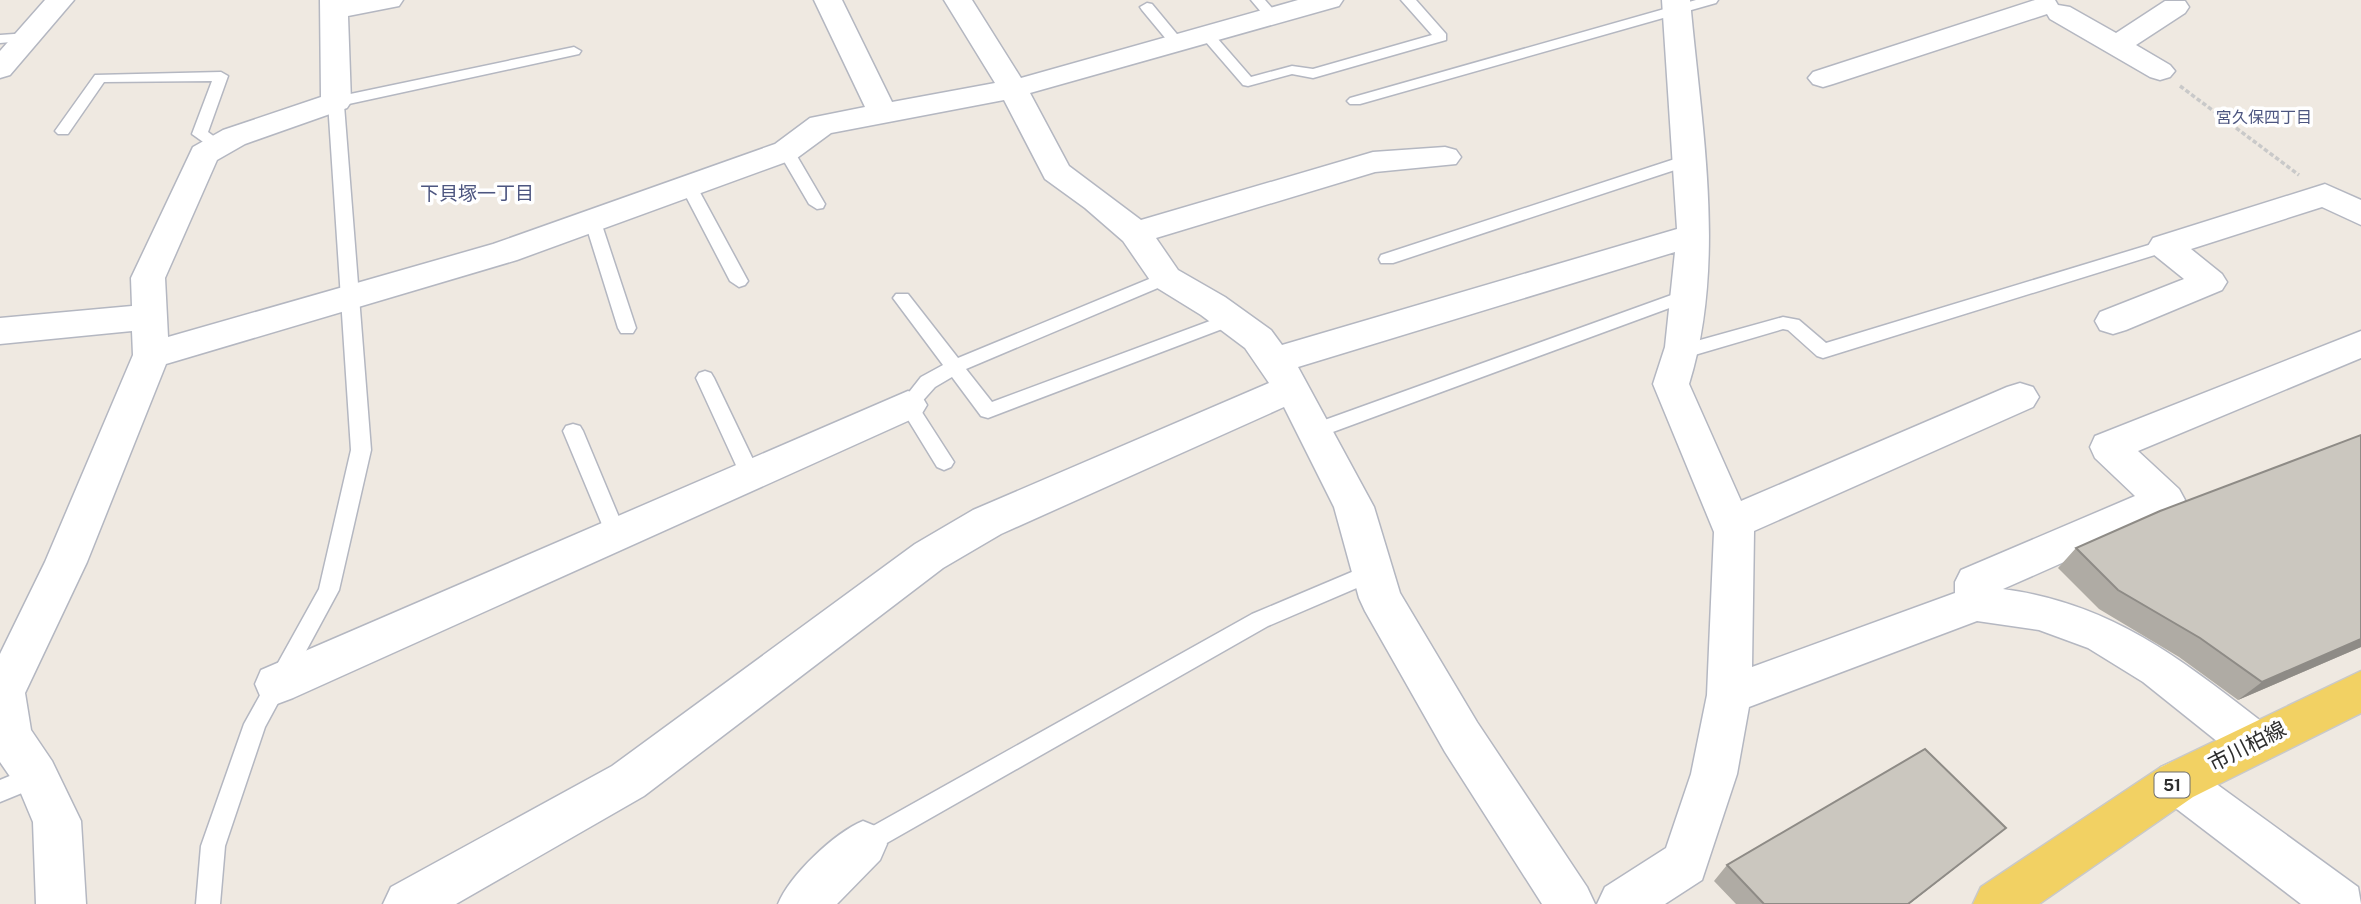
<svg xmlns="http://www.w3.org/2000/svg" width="2361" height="904" viewBox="0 0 2361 904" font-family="'Public Sans','Noto Sans JP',sans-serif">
<rect width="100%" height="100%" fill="#efe9e1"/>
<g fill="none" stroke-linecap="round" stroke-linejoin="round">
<!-- lane casing -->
<g stroke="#b4b7c1" stroke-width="3">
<path id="lane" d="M1251 0H1265L1279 16 1277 19H1267Z
M1401 0H1416L1446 34V40L1313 78 1292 74 1248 86 1243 85 1199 34 1201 31H1211L1251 77 1292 66 1313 69 1432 35Z
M1696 0H1718L1716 3 1360 104H1350L1347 101 1350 98Z
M1147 3 1152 4 1181 39 1183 42 1181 45H1171L1142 10 1140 7Z
M28 33 33 34V40L0 43V35Z
M574 47 581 51 579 54 344 105 371 450 339 590 265 727 225 846 220 904H196L201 846 244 724 319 589 351 450 328 102 336 97Z
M221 72 228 76 208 132 227 146 225 149H213L192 134 212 81 104 82 68 134H58L55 131 95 75Z
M786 146 794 151 825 204 823 208 817 209 809 204 778 151Z
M1687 155 1695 160 1693 164 1393 263H1381L1379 259 1381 255Z
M688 180 696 185 748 281 745 285 739 287 730 281 680 185Z
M592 214 600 219 636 328 633 333H621L618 328 584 219Z
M2165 240 2173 246 2171 250 1823 358 1817 356 1788 330 1783 329 1681 359 1675 357 1672 352 1675 347 1783 317 1799 320 1826 343Z
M1166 272 1175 278 1172 282 966 369 992 402 1226 315H1238L1241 319 1238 323 988 418 981 416 952 377 935 387 918 406 954 462 951 467 944 470 937 467 899 405 921 377 943 365 896 302 893 298 896 294H908L958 358Z
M1688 289 1697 295 1694 299 1322 436 1315 438 1308 436 1305 431 1308 426Z
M705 371 711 373 714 378 760 474 757 479 750 482 743 479 740 474 696 378 699 373Z
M573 424 580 426 583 431 626 534 623 540 616 542 609 540 606 534 563 431 566 426Z
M1373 563 1380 566 1383 572 1380 578 1268 626 871 852 863 856 855 852 851 844 855 836 1252 614Z
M36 765 44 768 48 776 44 784 0 802V780Z"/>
</g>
<!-- street casing -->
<g stroke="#b4b7c1" stroke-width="3">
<path id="street" d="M45 0H74L10 75 0 78V51Z
M320 0H403L399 6 348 16 351 102 347 108 245 144 217 160 165 278 168 337 493 244 775 144 810 118 865 107 814 0H842L892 102 995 83 944 0H972L1021 78 1298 0H1343L1339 6 1030 93 1069 166 1141 220 1373 152 1445 147 1456 150 1461 157 1456 164 1375 172 1156 238 1178 270 1225 297 1271 330 1282 345 1677 229 1662 0H1690C1701 125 1727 262 1689 384L1741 501 2007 387 2020 383 2033 387 2039 397 2033 407 1754 531 1752 667 1955 593V582L1961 570 2135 496 2095 458 2090 447 2095 436 2361 331V358L2138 451 2179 489 2185 500 2179 511 2003 589C2115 604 2184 662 2270 728L2277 743 2270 758 2254 764 2238 758 2143 682 2088 648 2039 630 1977 621 1749 707 1737 774 1702 880 1665 904H1597L1605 887 1666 848 1691 774 1707 695 1714 532 1653 384 1665 347 1675 252 1298 367 1374 507 1400 593 1477 722 1587 887 1595 904H1542L1445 752 1365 611 1359 598 1334 507 1284 407 1001 534 943 568 644 796 456 904H383L391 887 612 766 915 544 973 510 1269 383 1245 348 1201 315 1154 286 1123 241 1085 208 1045 179 1004 100 831 133 797 158 517 260 166 364 87 562 25 693 31 730 52 761 81 821 86 904H36L33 822 20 791 0 762V654L45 562 133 355 132 331 0 344V318L132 306 131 278 193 147 223 130 321 97Z
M2035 0H2055L2058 5 2070 7 2116 33 2165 1H2185L2189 7 2185 13 2136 45 2170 65 2175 71 2170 77 2160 80 2150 77 2050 19 2047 14 1833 84 1823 87 1813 84 1808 78 1813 72Z
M2325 184 2361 200V225L2322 207 2191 249 2222 274 2227 282 2222 290 2126 330 2113 334 2100 330 2095 321 2100 312 2184 279 2153 254 2148 246 2153 238Z
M908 391 921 395 927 405 921 415 293 698 277 704 261 698 255 684 261 670Z
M2177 760 2193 767 2358 887 2361 904H2301L2161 797 2154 782 2161 767Z
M863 821 880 828 887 844 880 860 837 904H778C790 875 834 833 863 821Z"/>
</g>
<!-- primary casing -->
<g stroke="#c9c9c9" stroke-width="3">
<path id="primary" d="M2361 671V713L2193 797 2039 904H1973L1981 887 2161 767Z"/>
</g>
<!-- path -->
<path stroke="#c9c9c9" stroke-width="3.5" stroke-dasharray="4.5 2.5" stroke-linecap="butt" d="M2180 86 2299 175"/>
<!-- lane -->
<use href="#lane" fill="#fff" fill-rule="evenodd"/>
<!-- street -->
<use href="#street" fill="#fff" fill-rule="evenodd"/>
<!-- primary -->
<use href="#primary" fill="#f2d163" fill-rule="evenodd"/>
</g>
<!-- wall -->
<path fill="#afaba4" d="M2361 435V647L2238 700 2179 657 2099 609 2058 568 2076 548Z
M2006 828 1909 904H1736L1714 881 1727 865Z"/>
<!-- shaded-wall -->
<path fill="#8e8b86" d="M2361 639V647L2238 700 2262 682Z
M2006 828 1909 904H1908Z"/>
<!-- building -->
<path fill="#cbc7bf" stroke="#8e8b86" stroke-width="2" d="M2361 435V639L2262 682 2200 638 2118 590 2076 548 2160 511Z
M1925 749 2006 828 1908 904H1764L1727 865Z"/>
<g text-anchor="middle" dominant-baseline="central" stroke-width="7" stroke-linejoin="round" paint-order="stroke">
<!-- far-neighbourhood labels -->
<g font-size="16" fill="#4d5680" stroke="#fff">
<text x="2264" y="117">宮久保四丁目</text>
</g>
<!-- shield labels -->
<rect fill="#fff" stroke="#6d6d6d" stroke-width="2" x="2154.5" y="772.5" width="35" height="25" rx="5"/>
<g font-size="16" font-weight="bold" fill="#2e2e2e">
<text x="2172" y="785">51</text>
</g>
<!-- neighbourhood labels -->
<g font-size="19" fill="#4d5680" stroke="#fff">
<text x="477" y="193">下貝塚一丁目</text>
</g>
<!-- near-street labels -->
<g font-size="21" fill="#2e2e2e" stroke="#fff">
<text transform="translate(2247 746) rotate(-27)">市川柏線</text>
</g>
</g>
</svg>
